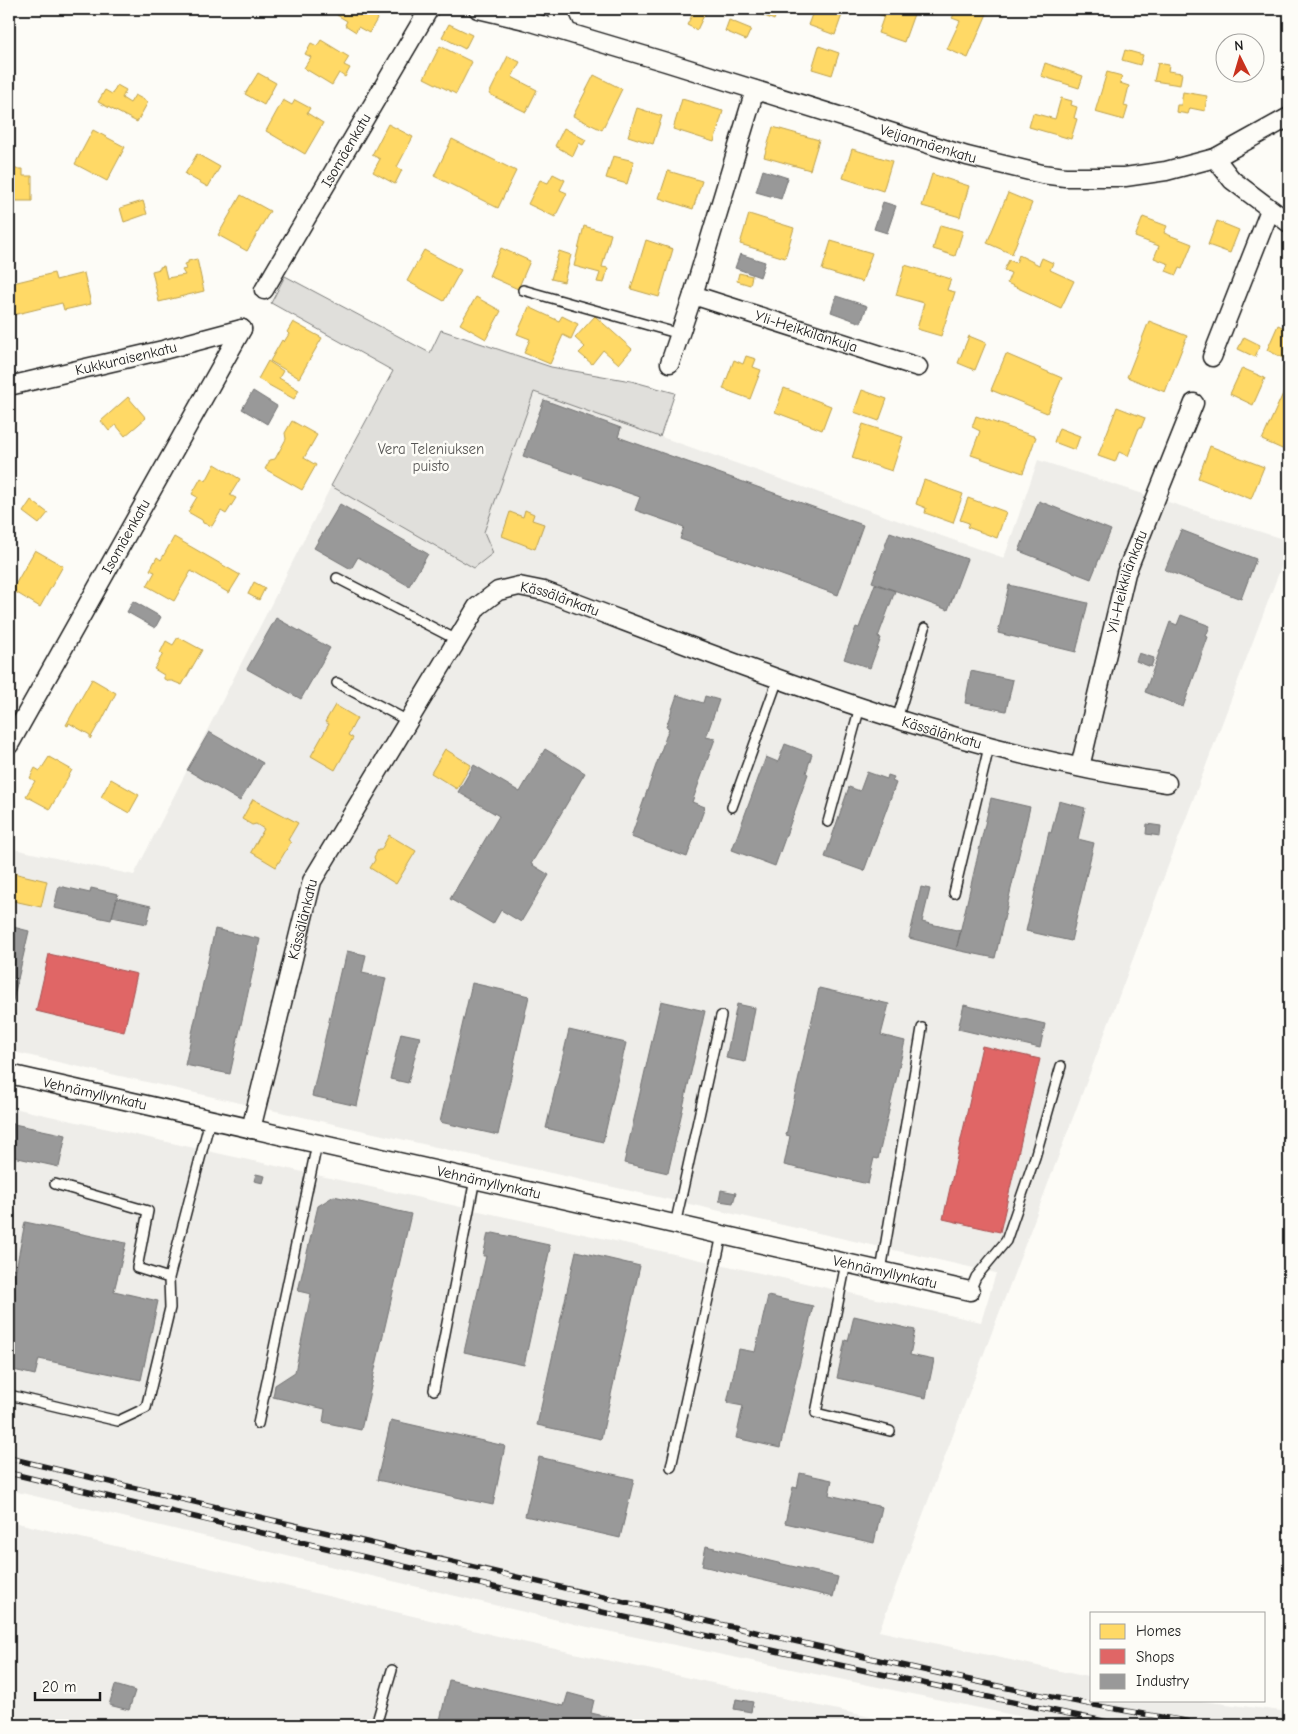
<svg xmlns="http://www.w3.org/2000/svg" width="1298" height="1734" viewBox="0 0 1298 1734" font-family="'Comic Neue',sans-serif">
<rect width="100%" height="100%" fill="#fdfcf7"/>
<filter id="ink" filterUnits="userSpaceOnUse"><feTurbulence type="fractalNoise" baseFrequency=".02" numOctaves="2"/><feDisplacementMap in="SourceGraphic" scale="10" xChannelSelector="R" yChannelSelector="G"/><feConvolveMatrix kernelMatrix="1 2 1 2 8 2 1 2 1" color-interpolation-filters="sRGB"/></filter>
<g filter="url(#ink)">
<!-- built -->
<path fill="#eeede9" d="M534 392 1004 558 1038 460 1289 541V546L879 1631 1092 1678V1700H1194L1289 1712V1725H1062L583 1626 9 1490V1107L981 1322 996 1273 9 1051V848L134 875 331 486 474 568 484 532Z
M9 1521 523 1642 907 1725H9Z"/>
<!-- green -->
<path fill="#e0dfdb" stroke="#7e7e7c" d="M285 276 430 353 441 330 551 367 631 381 675 393 660 437 534 392 484 532 493 553 474 568 331 486 393 371 271 303Z"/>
<!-- homes -->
<path fill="#ffd966" stroke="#bba050" d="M340 9H383L369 33 358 27 356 32 345 25 347 21 337 15Z
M695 9H707L697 30 687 25Z
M754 9H778L774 20 753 11Z
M814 9H844L835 35 808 25Z
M878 9H899L914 14 904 42 878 33 884 16 877 14Z
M957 9H989L968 58 947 49 960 21 952 18Z
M729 20 751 29 746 40 725 31Z
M449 24 472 35 465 49 442 37Z
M321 40 349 57 344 65 350 68 345 77 339 73 332 85 304 68 311 57 305 54 311 43 317 46Z
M440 46 472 62 456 94 424 78Z
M819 46 839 53 832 75 812 69Z
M1125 50 1143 55 1140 65 1122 60Z
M508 56 520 62 512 77 537 90 526 112 489 94Z
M1045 63 1083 76 1079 88 1041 76Z
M1158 63 1169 65 1168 71 1182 73 1180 85 1154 81Z
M1107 72 1122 76 1120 83 1129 86 1124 106 1128 107 1124 120 1095 112Z
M258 73 276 83 264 105 245 94Z
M594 75 622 89 602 130 573 116Z
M117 85 126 90 122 98 130 103 135 95 148 102 137 122 98 102 105 90 112 94Z
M1183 92 1207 96 1205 111 1190 108 1188 114 1176 112 1177 105H1181Z
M1061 98 1072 101 1071 105 1077 107 1074 118 1077 119 1071 139 1029 127 1033 113 1055 119Z
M682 99 723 111 714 142 673 129Z
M283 100 292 105 295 100 310 108 307 113 323 123 305 154 266 131Z
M637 108 662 116 653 144 628 136Z
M388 124 413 137 397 167 402 170 395 184 373 172 380 159 372 155Z
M773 127 819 140 810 170 764 157Z
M564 128 586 140 583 145 579 143 573 156 555 146Z
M93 130 125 147 107 181 75 164Z
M452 139 516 171 498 208 434 176Z
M852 149 892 161 883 191 843 178Z
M197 154 220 167 208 187 185 174Z
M613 156 634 161 627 184 606 178Z
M12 169H23V176H32V201H9V176H12Z
M668 171 702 181 693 209 659 198Z
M553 174 565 180 560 190 567 193 555 217 528 204 540 180 548 183Z
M932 174 969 186 960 217 922 206Z
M1008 193 1032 203 1012 254 987 243Z
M241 195 270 211 247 251 218 235Z
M143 201 147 214 124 222 120 208Z
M749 214 794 228 785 258 740 244Z
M1143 217 1167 226 1164 233 1192 244 1182 269 1179 268 1176 275 1166 271 1169 264 1154 258 1159 246 1135 237Z
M1217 221 1239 230 1230 253 1208 245Z
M940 225 963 231 955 256 933 249Z
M584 226 611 234 602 267 608 268 604 283 597 282 600 273 574 266Z
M646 240 673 249 659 297 631 289Z
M831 241 872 253 862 282 822 270Z
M501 248 530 261 518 289 489 276Z
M424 250 461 270 444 301 407 281Z
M559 251 571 255 564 282 551 279Z
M1019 255 1039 265 1042 258 1053 263 1050 270 1074 281 1061 308 1007 283 1011 273 1004 270 1009 260 1016 263Z
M197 259 204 291 159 302 152 271 160 269V267L164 266 167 278 185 275 182 270 186 269 184 264 188 263V261Z
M905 265 951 279 947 290 955 292 941 336 917 329 924 303 896 295Z
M54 273 56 280 84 273 91 304 64 310 62 303 9 316V284Z
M739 273 752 276 750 285 737 281Z
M476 297 501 311 486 339 460 324Z
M529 307 559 321 562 316 578 324 571 339 563 335 550 364 524 353 530 339 517 334Z
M595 316 632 349 619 364 603 350 592 364 579 353 585 347 575 338Z
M1149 321 1187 336 1165 392 1127 377Z
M293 322 322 338 299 378 270 361 282 340 284 342 289 334 287 332Z
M1278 325 1289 330V361L1267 350Z
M969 336 986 343 975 370 958 363Z
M1244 337 1260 345 1255 357 1238 349Z
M1006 354 1062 378 1047 413 991 390Z
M746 356 756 359 753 367 761 370 750 399 723 389 734 360 743 364Z
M268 361 283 371 279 378 299 390 294 399 258 379Z
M1242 368 1265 378 1253 405 1230 394Z
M1286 387 1289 388V452L1262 440Z
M784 388 831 406 822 430 775 412Z
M862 390 887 399 879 421 854 412Z
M128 397 146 418 125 436 116 425 109 431 101 421Z
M1117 407 1145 418 1141 428H1139L1128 456 1119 452 1115 462 1098 456Z
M976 416 1036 437 1023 473 971 455 980 431 972 427Z
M292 421 317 435 304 458 316 465 302 490 265 469 270 460 275 459 286 439 285 433Z
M863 424 903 437 892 471 852 458Z
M1059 428 1080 436 1075 450 1054 442Z
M1210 446 1264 467 1251 499 1198 478Z
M215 464 240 479 230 495 236 498 226 514 221 511 212 526 203 523 202 520 188 512 197 497 192 494 201 478 206 481Z
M924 480 963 494 953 523 925 513 926 508 916 504Z
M968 498 1006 512 997 538 967 527 969 523 960 520Z
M31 500 48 513 39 524 23 512Z
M525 510 534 514 532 520 544 524 535 549 502 536 510 512 523 517Z
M174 537 240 575 229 593 191 571 174 601 147 586 155 572 150 570 157 557 161 560Z
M35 550 63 566 40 607 12 590Z
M254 582 265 588 259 600 248 594Z
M178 637 202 650 182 685 172 681H168L164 679V675L154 669 163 654 160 653 166 641 173 645Z
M92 679 116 693 100 724 98 725 90 739V735L69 723 68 726 66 725Z
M335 705 357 718 348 735 353 738 335 770 311 756 329 724 325 722Z
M445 749 471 765 457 789 431 773Z
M49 757 72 770 50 809 26 796 35 781 30 778 35 768 40 771Z
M111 779 139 795 129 813 101 797Z
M253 799 298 823 288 840 291 842 276 867 251 852 264 829 256 824 252 825 242 819Z
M389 835 416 851 396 884 370 868 375 860 374 857 378 850H381Z
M9 872 47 881 41 907 9 900Z"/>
<!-- shops -->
<path fill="#e06666" stroke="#a55050" d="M49 954 137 974 124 1032 36 1011Z
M982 1046 1040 1059 1000 1232 943 1219Z"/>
<!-- industry -->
<path fill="#999" stroke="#747474" d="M763 170 788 178 781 199 756 192Z
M883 202 896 206 887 233 874 229Z
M740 254 765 262 760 277 735 268Z
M836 296 867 306 861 323 831 312Z
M253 391 277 406 267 424 242 409Z
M544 400 621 428 618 437 863 525 838 595 680 539 684 527 635 510 640 497 523 456Z
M1039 501 1111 530 1091 579 1019 551Z
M340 504 428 554 409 586 358 557 351 569 314 548Z
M1181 530 1256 559 1241 599 1165 570Z
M890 532 967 559 948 610 872 582Z
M875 584 895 591 878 637 881 638 870 668 844 659 856 627 859 628Z
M1009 585 1088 603 1076 652 998 633Z
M133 601 161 617 155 628 127 612Z
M1181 615 1210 626 1206 636 1208 637 1183 707 1145 692 1170 622 1177 625Z
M276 618 330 648 301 699 247 669Z
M1139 653 1154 658 1151 667 1136 661Z
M971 671 1013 680 1006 711 965 703Z
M677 695 703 703 705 696 719 700 706 737 715 739 692 802 705 807 687 857 631 837 669 728 666 727Z
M209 732 263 763 240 801 187 770Z
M785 744 812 754 806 773 808 774 775 866 732 850 766 757 778 762Z
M545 749 585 773 531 864 549 875 521 922 501 910 493 924 450 899 499 816 458 792 474 765 520 792Z
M867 772 887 779 888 775 894 777 892 781 896 783 864 871 825 857 849 787 860 791Z
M991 798 1030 807 995 958 956 950Z
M1059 801 1085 808 1078 839 1094 843 1071 941 1026 931 1049 832 1051 833Z
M1147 824 1161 826 1160 836 1146 834Z
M59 886 90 893 91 888 118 894 111 920 54 908Z
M921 887 930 889 922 922 961 931 956 950 909 938Z
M117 898 151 906 147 924 112 917Z
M9 926 29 931 9 1018Z
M215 929 260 939 230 1074 185 1065Z
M347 951 366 955 362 973 386 978 357 1106 312 1096 341 968 343 969Z
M472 983 529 996 498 1135 440 1122Z
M819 988 889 1004 881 1035 905 1041 878 1159 874 1158 868 1184 784 1165 790 1136 786 1135Z
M661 1001 705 1011 668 1173 624 1163Z
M737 1004 755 1008 745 1062 726 1058Z
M964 1005 1045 1024 1040 1048 958 1029Z
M569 1030 626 1043 603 1142 546 1128Z
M401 1033 420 1037 408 1083 390 1079Z
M9 1123 66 1135 59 1167 9 1156Z
M256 1174 265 1176 263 1183 254 1181Z
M721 1190 736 1193 733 1203 719 1201Z
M334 1196 411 1214 361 1430 323 1422 325 1409 273 1397 275 1385 295 1372 311 1294 298 1291 318 1206Z
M25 1222 126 1243 114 1291 158 1301 141 1380 39 1359 35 1375 9 1369V1267L16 1269Z
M488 1233 491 1234 493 1233 549 1245 550 1248 524 1365 464 1352 486 1256H483Z
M576 1251 640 1266 601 1439 537 1425Z
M768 1296 813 1306 780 1448 736 1438 743 1406 727 1403 739 1349 755 1352Z
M854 1316 915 1330 910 1355 934 1360 926 1398 837 1378 845 1340 848 1341Z
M391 1420 505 1446 493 1505 377 1480Z
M539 1457 634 1479 620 1538 525 1516Z
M800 1473 832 1480 829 1495 882 1507 874 1543 785 1523 793 1487 797 1488Z
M706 1546 838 1577 833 1597 702 1566Z
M449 1680 564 1706 568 1693 594 1700 591 1713 644 1725H439Z
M115 1685 135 1691 129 1710 109 1705Z
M736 1699 753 1702 751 1712 734 1709Z"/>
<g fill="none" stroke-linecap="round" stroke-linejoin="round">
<!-- service casing -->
<g stroke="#1c1c1c" stroke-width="12">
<path id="service" d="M523 290 680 334
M337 578 457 640
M337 683 408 721
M897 719 925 628
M732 807 778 679
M828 822 860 707
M954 893 989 747
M55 1184 148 1211 137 1268 169 1278
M675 1225 721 1016
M846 1263 816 1413 890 1431
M881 1271 922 1028
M970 1291 976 1277 1006 1241 1035 1157 1061 1066
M434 1390 475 1179
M9 1395 118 1421 146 1408 170 1308 169 1278 210 1120
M258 1424 317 1144
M671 1467 722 1235
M376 1725 392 1670"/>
</g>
<!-- minor casing -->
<g stroke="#1c1c1c" stroke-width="21">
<g id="minor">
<path id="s1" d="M478 9 525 20 666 62 967 156 1042 174 1065 177H1125L1166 171 1215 158 1289 117"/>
<path d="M556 9 567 32"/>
<path d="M1215 158 1232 180 1289 223"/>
<path id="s2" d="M264 290 429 9"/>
<path id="s3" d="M693 295 918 367"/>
<path d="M1212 357 1270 210"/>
<path d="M670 363 693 295 755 90"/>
<path id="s4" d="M9 386 163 350 242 329"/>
<path id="s5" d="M9 745 242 329"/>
<path id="s6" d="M1080 767 1126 573 1194 403"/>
<path id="s7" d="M9 1074 970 1291"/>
<path id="s8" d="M251 1129 312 881 477 607 498 591 519 586 544 591C747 667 950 752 1167 783"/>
</g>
</g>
<!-- service -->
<use href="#service" stroke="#fdfcf7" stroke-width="9"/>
<!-- minor -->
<use href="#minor" stroke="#fdfcf7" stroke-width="18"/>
<!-- rail casing -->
<g stroke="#1c1c1c" stroke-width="5.5">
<path id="rail" d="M9 1458C244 1514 479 1569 715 1623 880 1660 1045 1700 1212 1725
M9 1473C379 1561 750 1649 1123 1725"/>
</g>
<!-- rail -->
<use href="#rail" stroke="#fdfcf7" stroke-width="4" stroke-dasharray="11" stroke-linecap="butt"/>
</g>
</g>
<g text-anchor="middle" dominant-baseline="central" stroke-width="5" stroke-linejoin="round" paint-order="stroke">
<!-- street labels -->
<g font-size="15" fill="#1c1c1c" stroke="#fdfcf7">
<text stroke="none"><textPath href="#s1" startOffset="470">Veijanmäenkatu</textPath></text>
<text stroke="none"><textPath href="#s2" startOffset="162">Isomäenkatu</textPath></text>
<text stroke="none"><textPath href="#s3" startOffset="119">Yli-Heikkilänkuja</textPath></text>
<text stroke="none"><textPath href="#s4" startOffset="120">Kukkuraisenkatu</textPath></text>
<text stroke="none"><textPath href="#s5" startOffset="239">Isomäenkatu</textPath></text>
<text stroke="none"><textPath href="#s6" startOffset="191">Yli-Heikkilänkatu</textPath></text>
<text stroke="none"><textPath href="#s8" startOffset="666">Kässälänkatu</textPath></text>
<text stroke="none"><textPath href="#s8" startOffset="1071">Kässälänkatu</textPath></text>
<text stroke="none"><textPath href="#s8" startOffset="216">Kässälänkatu</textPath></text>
<text stroke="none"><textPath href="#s7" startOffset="88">Vehnämyllynkatu</textPath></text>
<text stroke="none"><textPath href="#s7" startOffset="492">Vehnämyllynkatu</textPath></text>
<text stroke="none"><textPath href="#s7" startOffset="898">Vehnämyllynkatu</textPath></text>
</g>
<!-- park labels -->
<g font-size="15" fill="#575655" stroke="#fdfcf7">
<text x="431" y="449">Vera Teleniuksen<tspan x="431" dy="17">puisto</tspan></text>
</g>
</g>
<!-- margin -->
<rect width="1298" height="1734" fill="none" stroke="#fdfcf7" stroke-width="30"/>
<rect x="15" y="15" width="1268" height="1704" fill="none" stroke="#1c1c1c" stroke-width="2" filter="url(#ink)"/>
<!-- legend -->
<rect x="1090" y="1612" width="175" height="90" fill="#fdfcf7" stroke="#a3a29f"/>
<rect x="1100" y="1624" width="25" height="15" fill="#ffd966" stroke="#a3a29f"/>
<text x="1136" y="1636" font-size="15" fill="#1c1c1c">Homes</text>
<rect x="1100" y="1649" width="25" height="15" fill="#e06666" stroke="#a3a29f"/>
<text x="1136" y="1662" font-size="15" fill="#1c1c1c">Shops</text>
<rect x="1100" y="1674" width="25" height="15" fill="#999999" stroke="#a3a29f"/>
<text x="1136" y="1686" font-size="15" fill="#1c1c1c">Industry</text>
<!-- north arrow -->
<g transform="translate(1240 58) rotate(355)"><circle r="24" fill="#fdfcf7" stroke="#a3a29f"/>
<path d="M0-4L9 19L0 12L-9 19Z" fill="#c8321e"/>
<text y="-8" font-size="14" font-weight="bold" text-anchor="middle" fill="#1c1c1c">N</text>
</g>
<!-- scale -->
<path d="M35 1692v8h65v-8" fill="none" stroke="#1c1c1c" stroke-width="2.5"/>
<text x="42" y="1692" font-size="15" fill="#1c1c1c" stroke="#fdfcf7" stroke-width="4" paint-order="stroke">20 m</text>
</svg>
